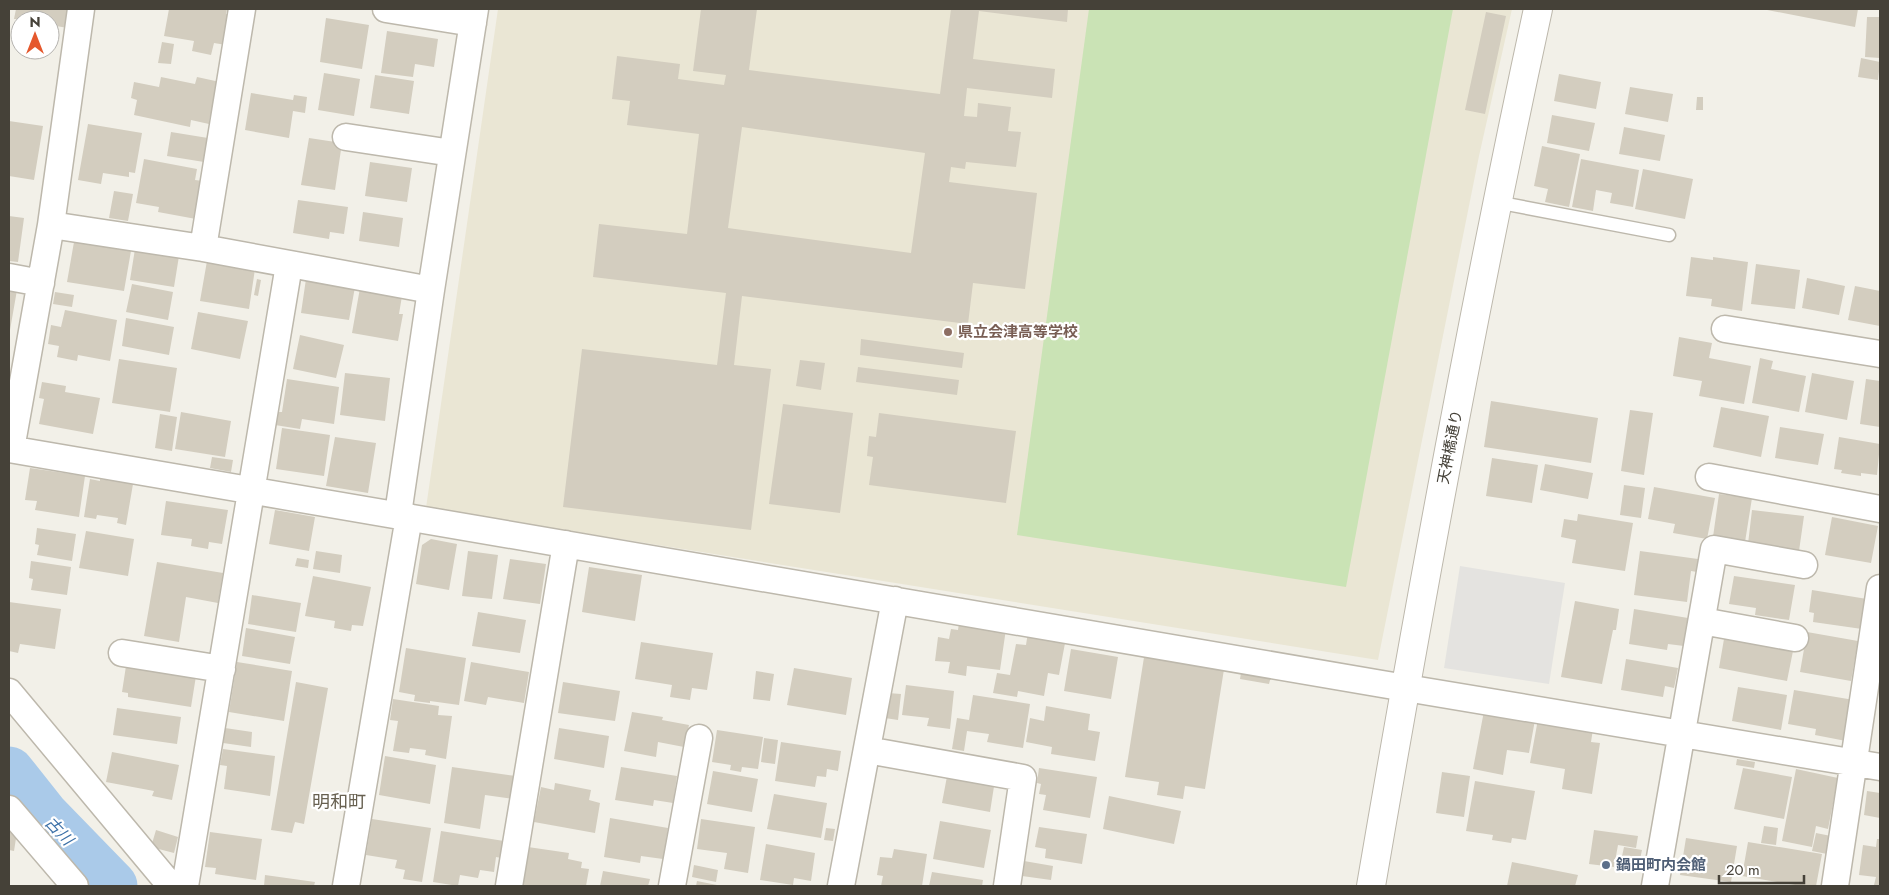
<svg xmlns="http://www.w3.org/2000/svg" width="1889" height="895" viewBox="0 0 1889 895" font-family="Jost,'Noto Sans JP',sans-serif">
<rect width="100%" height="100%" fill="#f2f0e8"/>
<!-- education -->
<path fill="#eae6d4" d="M498 9H1512L1479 156 1378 660 426 508Z"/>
<!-- green -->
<path fill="#cae3b5" d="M1089 9H1453L1346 587 1017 535Z"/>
<!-- parking -->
<path fill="#e4e3e0" d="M1460 566 1565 583 1549 684 1444 668Z"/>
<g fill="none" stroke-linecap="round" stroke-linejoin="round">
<!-- river -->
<path stroke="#aacae9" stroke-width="51" d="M9 772 44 816 112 886"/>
</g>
<!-- building -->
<path fill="#d3cdbf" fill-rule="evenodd" d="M16 9H71L68 28 50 25V20L14 19Z
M169 9H227L226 14 232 16 226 45 214 43 211 55 192 51 194 41 164 36Z
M701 9H757L749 70 940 94 951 9H1068L1067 22 979 11 973 59 1055 69 1052 98 967 88 964 116 977 117 978 103 1011 107 1008 131 1021 132 1016 167 966 162 965 169 951 167 949 182 1037 193 1025 289 973 283 968 324 742 296 734 365 771 369 751 530 563 507 582 349 717 365 726 293 593 277 599 224 687 234 699 134 627 125 630 101 612 99 617 56 680 64 678 79 724 85 726 75 693 71ZM742 127 925 153 911 253 728 228Z
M1762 9H1858L1855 27Z
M1486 12 1506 16 1485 114 1465 110Z
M1867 17H1880V58L1865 57Z
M326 18 369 25 362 69 320 62Z
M387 31 438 39 434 67 415 64 413 77 381 73Z
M162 42 174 44 171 64 158 63Z
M1861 58 1880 62 1878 80 1858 77Z
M324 73 360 79 354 116 318 110Z
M1559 74 1601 82 1596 109 1554 101Z
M375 75 414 81 409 114 370 108Z
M161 77 195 84 197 77 220 82 213 117 210 116 209 124 191 120 190 127 134 115 137 100 131 98 134 82 159 87Z
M1630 87 1673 94 1668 122 1625 114Z
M251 93 293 100 294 95 307 97 305 113 293 111 289 138 245 130Z
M1697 97H1703V110H1696Z
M1552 115 1595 123 1589 151 1547 143Z
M9 121 43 126 34 180 9 176Z
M88 124 142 133 135 173 129 172V177L103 173 101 184 78 180Z
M1624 127 1665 135 1660 161 1619 154Z
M171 132 208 138 204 162 167 156Z
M309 138 342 143 335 190 301 185Z
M1542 146 1580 154 1569 207 1545 202 1548 189 1534 186Z
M144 159 197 169 195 180 203 181 196 219 158 212 159 207 136 203Z
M1581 159 1639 170 1633 207 1610 203 1612 193 1596 190 1593 211 1572 207Z
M370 162 412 168 407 202 365 196Z
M1643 169 1693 179 1685 219 1635 209Z
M114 191 133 194 128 221 109 218Z
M298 200 348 207 344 234 330 232 329 239 293 233Z
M363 212 403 218 399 247 359 241Z
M9 216 24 218 18 262 9 261Z
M74 242 131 251 124 291 67 282Z
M135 249 179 256 174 287 130 280Z
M1691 257 1713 260V257L1748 262 1742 311 1711 306 1712 299 1686 296Z
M207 261 255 269 249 309 200 301Z
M1756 264 1800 270 1795 309 1751 304Z
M1807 278 1845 286 1839 315 1802 308Z
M257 279 261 280 258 296 254 295Z
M306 279 355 287 349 320 301 313Z
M132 284 173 292 168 320 126 312Z
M1855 286 1880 291V326L1848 320Z
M9 288 17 290 10 330H9Z
M360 288 402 296 399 314H403L398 341 352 333Z
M55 292 74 295 72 307 53 304Z
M65 310 117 320 110 361 78 355 77 361 57 357 59 346 48 344 51 325 61 327Z
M198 312 248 321 240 359 191 349Z
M126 318 174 327 169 355 122 346Z
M300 335 344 345 336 378 293 369Z
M1679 337 1712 343 1709 358 1751 366 1744 404 1699 396 1702 381 1673 376Z
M861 339 964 353 962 368 860 355Z
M1760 358 1773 361 1771 369 1806 376 1799 412 1752 403Z
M119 359 177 368 170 412 112 403Z
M800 360 825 363 821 390 796 386Z
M858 367 959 380 957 395 856 382Z
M345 373 390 378 385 421 340 415Z
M1812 373 1854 381 1847 420 1805 412Z
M287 379 339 387 334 424 302 419 300 429 275 425 277 412H282Z
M1866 379 1880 381V427L1860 424Z
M42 382 66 386 65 392 100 398 93 434 39 424 44 399 39 398Z
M1491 401 1598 418 1591 463 1484 447Z
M783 404 853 413 840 513 769 504Z
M1721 407 1769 416 1761 457 1713 447Z
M1630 410 1653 413 1644 475 1621 471Z
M181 412 231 421 225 457 175 449Z
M879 413 1016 431 1006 503 869 485 873 457 867 456 869 436 876 437Z
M160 414 177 417 172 451 155 448Z
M1780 427 1824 434 1818 465 1775 458Z
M282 428 330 435 324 476 276 469Z
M335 437 376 443 368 493 326 486Z
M1839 437 1880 444 1877 475 1861 473V476L1841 473 1842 470 1834 469Z
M212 457 233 460 231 472 210 468Z
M1492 458 1538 465 1532 503 1486 496Z
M1545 464 1593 473 1588 499 1540 490Z
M30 468 85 476 79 517 35 510 37 501 25 500Z
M90 479 100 481V479L133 484 126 525 117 523 118 518 97 515 96 519 84 517Z
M1624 485 1645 488 1641 518 1620 515Z
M1654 487 1715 498 1707 539 1673 533 1675 524 1648 519Z
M1719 494 1752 498 1745 542 1713 537Z
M166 501 228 510 222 544 209 542 208 549 191 546 192 539 161 535Z
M275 510 315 517 309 551 269 544Z
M1752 510 1804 516 1799 551 1748 544Z
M1578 514 1633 523 1625 571 1572 563 1576 540 1561 537 1564 519 1577 521Z
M1832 517 1878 526 1871 563 1825 555Z
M37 528 76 534 72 561 37 555 39 545 35 544Z
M86 531 134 539 128 576 79 568Z
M431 539 457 544 449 590 416 584 422 545Z
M316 551 342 555 340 573 313 569Z
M468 551 498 555 492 599 462 596Z
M1640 551 1698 559 1697 572 1691 571 1687 602 1634 595Z
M297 558 309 560 308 568 295 566Z
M510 559 546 564 540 604 503 599Z
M31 561 71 567 67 595 31 590 33 579 29 578Z
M157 562 223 573 218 603 186 597 179 642 144 636Z
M589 567 642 575 635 621 582 612Z
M313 576 371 587 363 626 352 625 351 631 334 628 335 621 305 616Z
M1734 576 1795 585 1789 620 1755 615 1756 608 1729 604Z
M1812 590 1867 599 1862 629 1813 622 1814 613 1809 612Z
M252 595 301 603 296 632 248 624Z
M1575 601 1619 609 1616 630H1613L1602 684 1561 677Z
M9 602 61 609 55 649 20 644 18 653 9 651Z
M1634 609 1688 618 1684 646 1668 644 1667 650 1629 644Z
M478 612 526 620 520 653 472 646Z
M959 623 1006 629 1000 670 967 666 966 676 948 673 950 662 935 661 938 637 949 639 951 629 958 630Z
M246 628 295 637 290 664 242 656Z
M1028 632 1066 638 1059 675 1048 673 1044 696 1018 691 1017 697 993 693 997 673 1010 675 1016 644 1026 645Z
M1807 632 1858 641 1851 681 1800 672Z
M1724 639 1793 651 1787 681 1719 668Z
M641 642 713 653 707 690 692 688 690 700 670 697 672 685 635 679Z
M406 648 466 658 459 705 430 701V703L414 701 415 695 399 692Z
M1071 649 1118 657 1111 699 1064 691Z
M1145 651 1225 663 1205 789 1185 786 1183 799 1157 795 1159 782 1125 777Z
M1626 659 1678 668 1674 688 1665 686 1663 697 1621 690Z
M237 662 292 671 284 721 229 712Z
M471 662 529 672 524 703 488 697 486 705 464 701Z
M126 666 196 676 191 707 128 697V693L122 692Z
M1242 667 1272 672 1269 684 1240 679Z
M794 668 852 678 846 715 787 705Z
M756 671 774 674 770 701 753 699Z
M296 682 328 688 304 824 295 822 292 833 271 830Z
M563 682 620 691 615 721 558 713Z
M906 685 954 691 950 729 927 726 929 718 902 715Z
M1738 687 1787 695 1781 730 1732 721Z
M1794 690 1854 700 1846 741 1815 735 1816 729 1788 724Z
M888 693 901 694 898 720 885 718Z
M973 695 1030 704 1023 748 987 742 989 734 967 731 964 751 952 749 957 718 969 720Z
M393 699 439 706 438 715 452 716 446 759 425 755 426 750 410 748 409 753 393 751 398 721 390 720Z
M1046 706 1090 714 1088 730 1100 732 1095 761 1051 754 1052 747 1026 742 1030 718 1044 721Z
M117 708 181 717 177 744 113 735Z
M1484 711 1535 720 1529 753 1507 750 1503 775 1473 769Z
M632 712 663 717 662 720 689 725 684 747 658 742 656 757 624 751Z
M1538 719 1593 729 1591 742 1600 743 1592 794 1562 789 1565 769 1530 763Z
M225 728 252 732 251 747 223 743Z
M559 728 609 736 604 768 554 759Z
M717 730 763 737 758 769 742 767 741 772 730 770 731 765 712 762Z
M764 738 778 740 775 764 761 762Z
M781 742 841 751 838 771 827 769 826 777 817 776 815 787 775 781Z
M223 749 275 756 270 796 224 789 227 766 220 765Z
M112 752 179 765 172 800 152 796 154 791 106 782Z
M385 756 436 765 430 804 379 795Z
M1737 759 1755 762 1754 768 1736 765Z
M452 767 516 776 513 799 485 795 480 829 444 823Z
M621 767 677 776 673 803 654 800 653 806 615 800Z
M1039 768 1097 777 1090 818 1043 810 1046 795 1039 794 1041 784 1037 783Z
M1743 768 1792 777 1784 819 1734 809Z
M1796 769 1838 778 1828 829 1816 826 1812 847 1782 841Z
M713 771 758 779 752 812 707 804Z
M948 771 995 780 990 812 942 803Z
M1442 772 1470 776 1464 817 1436 813Z
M1475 781 1535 791 1526 840 1512 838 1511 843 1492 840 1493 835 1466 831Z
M555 783 591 790 589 800 600 803 595 833 534 822 541 787 554 790Z
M1867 791 1880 793V818L1864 815Z
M774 794 827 803 821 838 767 829Z
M1109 796 1181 811 1174 844 1103 829Z
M610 818 668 828 663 859 641 856 640 863 604 857Z
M372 819 431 828 422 882 403 879 405 870 395 868 397 860 366 855Z
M701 819 755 827 748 873 724 869 727 853 697 849Z
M940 821 991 830 984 868 933 859Z
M1764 826 1778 828 1776 845 1761 843Z
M1039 827 1087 834 1082 864 1045 858 1046 849 1035 847Z
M826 828 835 829 833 841 824 840Z
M9 830 17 832 14 851 9 850Z
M156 830 178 837 174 853 151 847Z
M1594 830 1638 836 1636 848 1618 845 1614 867 1589 864Z
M441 831 504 841 501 858 496 857 494 872 480 870 478 878 460 875 458 886 433 882Z
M210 832 262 839 256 880 215 874 216 868 205 867Z
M1816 833 1831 836 1827 854 1812 851Z
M1686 838 1737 846 1731 882 1680 875Z
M1877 839H1880V886L1874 885 1876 877 1859 875 1863 845 1876 847Z
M1748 842 1822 854 1816 886H1801L1742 876Z
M766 844 815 853 811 881 794 878 793 885 760 880Z
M528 847 569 853 568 859 582 862 581 868 589 869 586 886H521Z
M1624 847 1642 850 1639 864 1621 861Z
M894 849 927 854 922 886H881L883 876 877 875 880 857 892 858Z
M1024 861 1053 866 1051 880 1022 876Z
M1512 862 1578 875 1575 886H1507Z
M694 865 718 870 716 882 692 877Z
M603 871 650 879 648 886H600Z
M932 872 983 880 982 886H929Z
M265 875 315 882 314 886H264Z
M697 881 717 885V886H696Z"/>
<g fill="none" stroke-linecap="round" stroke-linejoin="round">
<!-- service casing -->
<g stroke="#bdb8ac" stroke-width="15">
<path id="service" d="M1496 202 1669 235"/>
</g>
<!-- minor casing -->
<g stroke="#bdb8ac" stroke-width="29">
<path id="minor" d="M386 9 473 23
M346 137 452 153
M51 225 203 248 431 290
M203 248 242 9
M9 277 41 283
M1725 329 1880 354
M9 449 1382 684 1880 767
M11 449 51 225 81 9
M1709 477 1880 509
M398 514 431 290 475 9
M1702 621 1795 638
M122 653 222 669
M9 692 171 886
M867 750 1023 778 1007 886
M9 809 75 886
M185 886 289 265
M346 886 409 517
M509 886 566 544
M672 886 699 738
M841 886 895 600
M1655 886 1714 549 1804 565
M1835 886 1880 588"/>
</g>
<!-- tertiary casing -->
<g stroke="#bdb8ac" stroke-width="30">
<path id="tertiary" d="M1371 886C1421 593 1475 300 1538 9"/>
</g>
<!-- service -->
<use href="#service" stroke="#fff" stroke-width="12"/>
<!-- minor -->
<use href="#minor" stroke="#fff" stroke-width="26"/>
<!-- tertiary -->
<use href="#tertiary" stroke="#fff" stroke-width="28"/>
</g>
<!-- markers -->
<circle fill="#8d6e63" stroke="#fff" stroke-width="2" cx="948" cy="332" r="5"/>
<circle fill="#5c6f8a" stroke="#fff" stroke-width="2" cx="1606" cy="865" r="5"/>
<g text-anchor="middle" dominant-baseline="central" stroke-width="4.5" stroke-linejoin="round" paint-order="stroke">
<!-- education labels -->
<g font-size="15" font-weight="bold" fill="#785e54" stroke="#fff" text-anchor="start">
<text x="958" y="332">県立会津高等学校</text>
</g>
<!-- street labels -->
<g font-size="15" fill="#454138" stroke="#fff">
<text transform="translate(1450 447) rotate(-79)">天神橋通り</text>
</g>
<!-- service labels -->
<g font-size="15" font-weight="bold" fill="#4e5e75" stroke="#fff" text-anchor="start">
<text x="1616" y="865">鍋田町内会館</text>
</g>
<!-- water labels -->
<g font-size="16" font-style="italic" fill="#3b70a7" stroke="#fff">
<text transform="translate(59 831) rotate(46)">古川</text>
</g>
<!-- quarter labels -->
<g font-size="18" fill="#676050" stroke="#fff">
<text x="339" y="802">明和町</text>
</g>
</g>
<!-- border -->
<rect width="1889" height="895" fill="none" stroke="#454138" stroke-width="20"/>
<!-- north arrow -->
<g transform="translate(35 35)"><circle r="24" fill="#ffffff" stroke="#b5b3af"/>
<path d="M0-4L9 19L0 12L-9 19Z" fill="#e5582d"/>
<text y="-8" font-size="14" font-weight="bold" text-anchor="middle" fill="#454138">N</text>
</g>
<!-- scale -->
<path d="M1719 875v8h85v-8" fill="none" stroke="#454138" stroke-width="2.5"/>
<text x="1726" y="875" font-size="15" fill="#454138" stroke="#ffffff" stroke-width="4" paint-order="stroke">20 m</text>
</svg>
